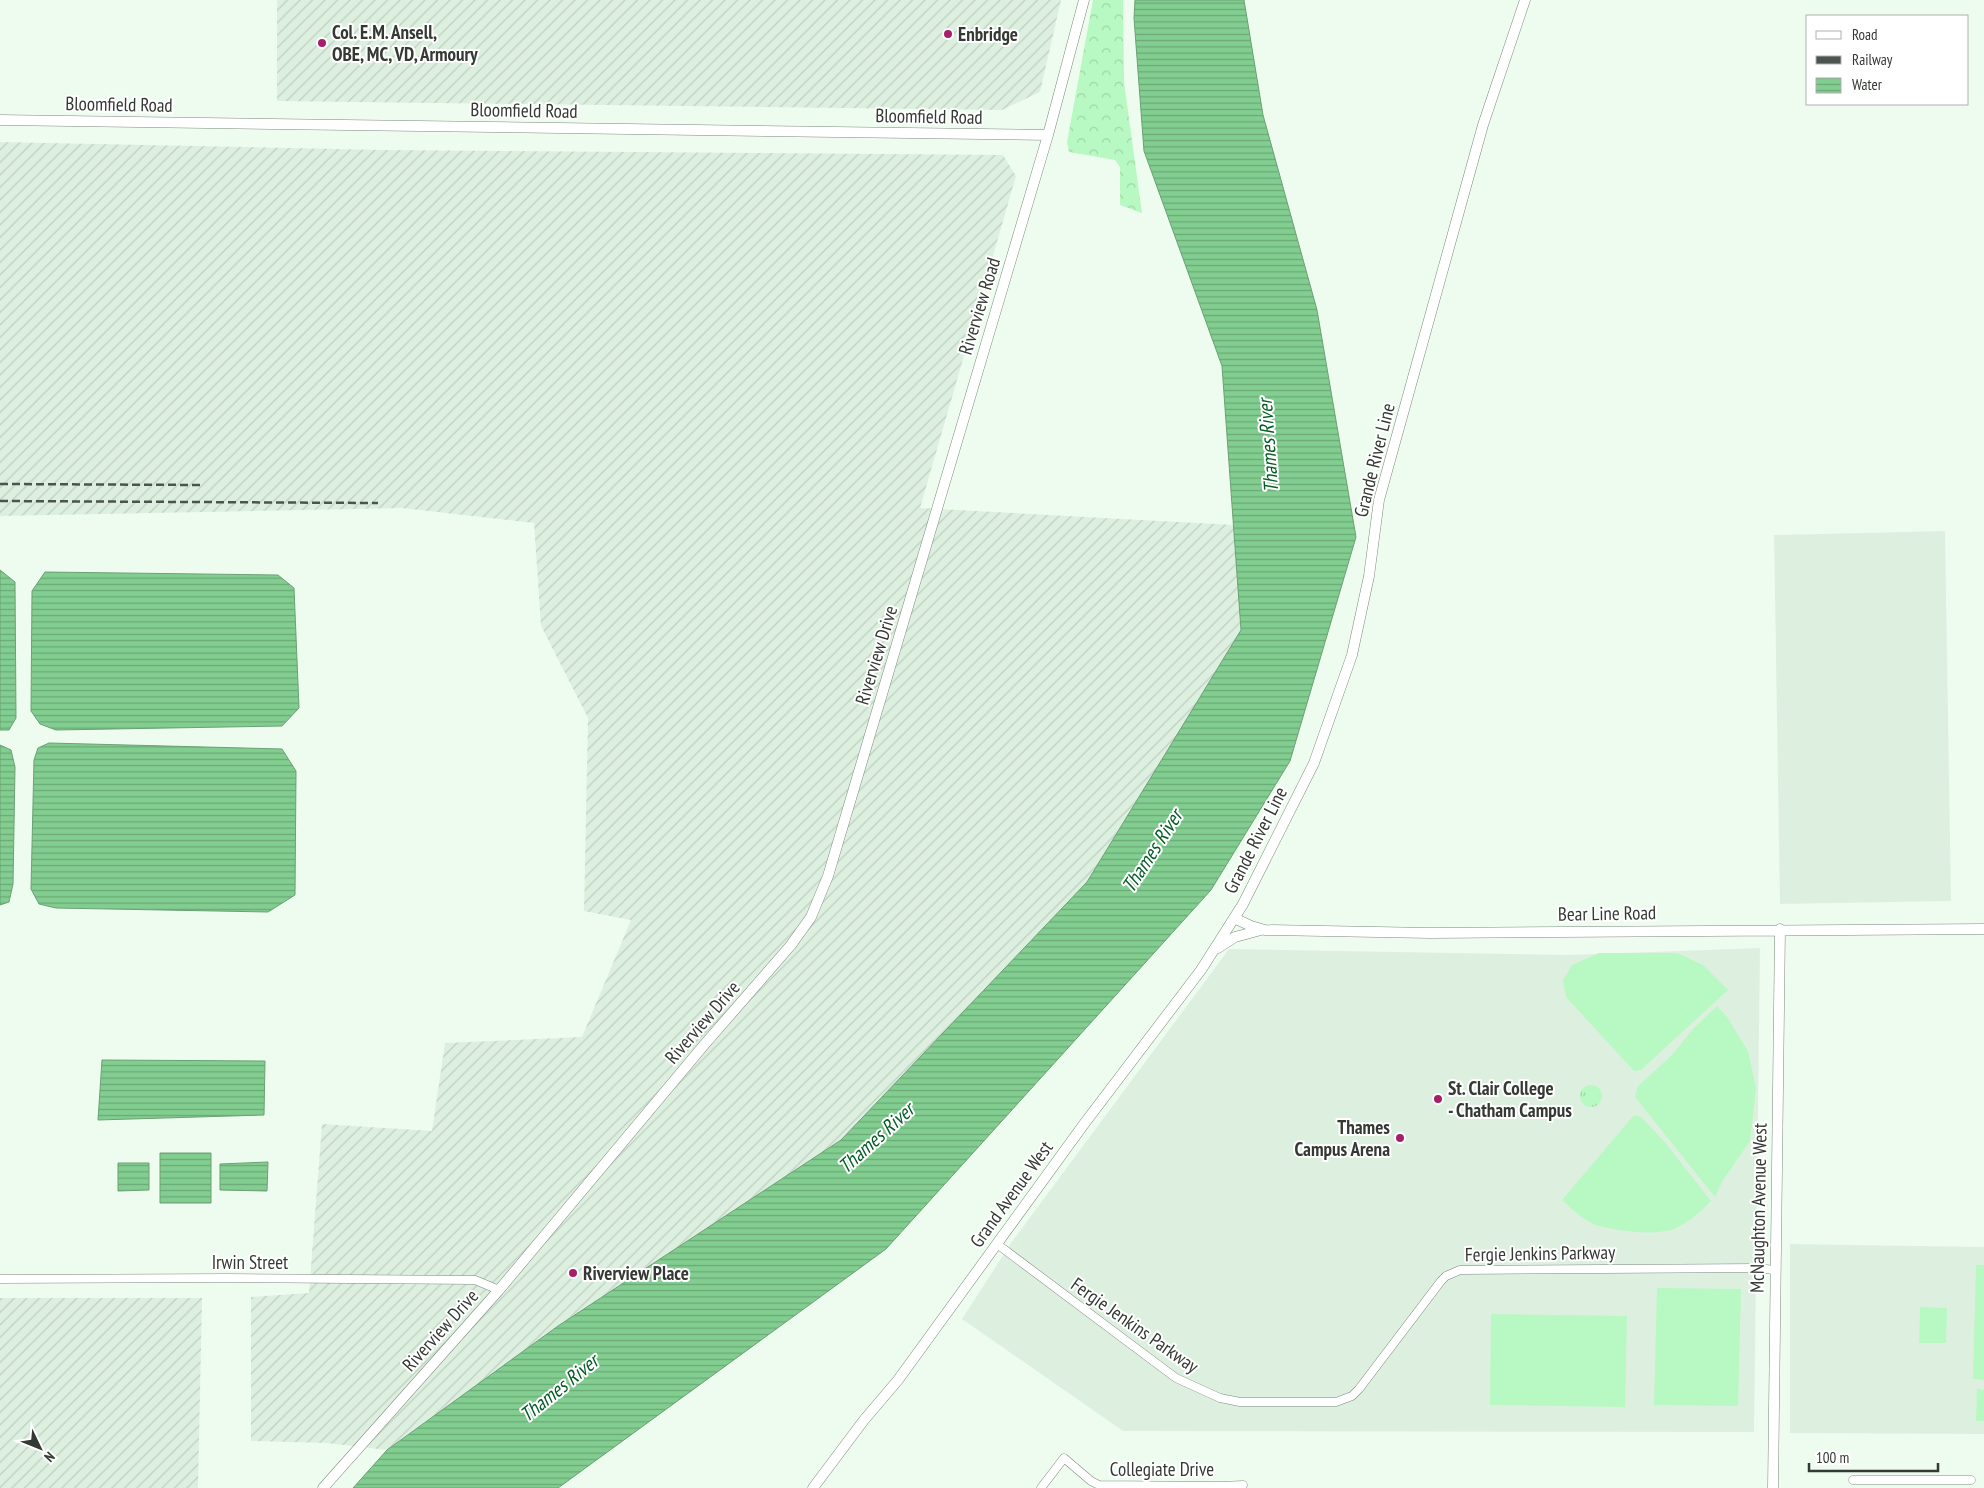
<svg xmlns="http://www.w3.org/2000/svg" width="1984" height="1488" viewBox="0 0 1984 1488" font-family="'PT Sans Narrow',sans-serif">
<defs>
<pattern id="industrial-furrows" width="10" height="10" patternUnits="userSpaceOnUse" patternTransform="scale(1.25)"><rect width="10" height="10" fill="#ddf0e0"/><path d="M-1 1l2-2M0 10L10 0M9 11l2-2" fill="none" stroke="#becfc1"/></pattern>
<pattern id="forest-crowns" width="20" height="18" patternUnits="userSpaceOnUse" patternTransform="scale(1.25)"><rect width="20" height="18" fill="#b8f8c2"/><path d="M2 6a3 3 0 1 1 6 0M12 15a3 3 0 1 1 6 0" fill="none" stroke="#9fd5a7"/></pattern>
<pattern id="park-tufts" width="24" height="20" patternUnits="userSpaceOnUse" patternTransform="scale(1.25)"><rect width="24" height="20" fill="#b8f8c2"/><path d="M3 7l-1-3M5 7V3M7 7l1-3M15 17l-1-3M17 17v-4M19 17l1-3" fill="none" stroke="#9fd5a7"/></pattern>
<pattern id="water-rules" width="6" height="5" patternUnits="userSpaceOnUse" patternTransform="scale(1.25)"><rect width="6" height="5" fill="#82ce90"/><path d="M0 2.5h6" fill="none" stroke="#6ba876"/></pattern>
</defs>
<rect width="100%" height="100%" fill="#eefcf0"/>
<!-- built -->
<path fill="#ddf0e0" d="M1945 531 1951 901 1780 904 1774 535Z
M1760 948 1754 1432 1123 1431 962 1319 1011 1243 1229 949 1568 955Z
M1790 1244 1984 1247V1434L1790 1433Z"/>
<!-- industrial -->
<path fill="url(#industrial-furrows)" d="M277 0H1061L1040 92 1002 110 277 101Z
M0 142 382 150 1003 155 1016 176 920 508 1234 525 1241 630 1087 882 841 1140 558 1326 387 1450 327 1443 251 1441V1297L309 1293 322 1124 432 1131 445 1043 582 1037 631 920 584 911 588 718 541 626 534 523 402 508 0 516Z
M0 1298H202L198 1488H0Z"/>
<!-- grass -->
<path fill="#b8f8c2" d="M1599 953H1677L1703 965 1728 990 1641 1070 1634 1071 1566 997 1563 980 1572 965Z
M1717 1006 1727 1017 1748 1051 1756 1088 1750 1141 1723 1180 1715 1197 1635 1097 1638 1086 1672 1055 1693 1029Z
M1634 1115 1641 1117 1664 1141 1711 1201C1701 1212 1687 1223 1674 1229 1654 1236 1616 1231 1596 1225 1583 1220 1572 1209 1562 1200Z
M1976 1265H1984V1380L1973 1379Z
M1657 1288 1741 1289 1738 1406 1654 1405Z
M1920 1307 1947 1308 1946 1343H1919Z
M1491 1314 1627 1316 1625 1407 1490 1405Z
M1977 1389 1984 1390V1421H1976Z"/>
<!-- forest -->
<path fill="url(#forest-crowns)" d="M1093 0H1123L1124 82 1142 213 1120 205V167L1115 160 1069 152 1067 142Z"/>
<!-- park -->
<path fill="url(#park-tufts)" d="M1580 1096a11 11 0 1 1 22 0a11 11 0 1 1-22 0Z"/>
<!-- water -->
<path fill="url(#water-rules)" stroke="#6ba174" d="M1135 0H1244L1263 115 1317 310 1356 537 1290 761 1211 890 886 1249 558 1488H353L387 1450 558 1326 841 1140 1087 882 1241 630 1222 366 1144 151 1134 18Z
M0 570 15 582 16 718 9 730H0Z
M45 572 278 575 294 588 299 708 282 726 56 730 40 724 31 711 32 591Z
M49 743 282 749 296 771 295 895 268 912 56 908 39 904 31 889 34 760 38 748Z
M0 745 11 750 15 767 13 884 9 902 0 905Z
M102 1060 265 1061 264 1115 98 1120Z
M160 1153H211V1203H160Z
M268 1162 267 1191 220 1190V1164Z
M118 1163H149V1190L118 1191Z"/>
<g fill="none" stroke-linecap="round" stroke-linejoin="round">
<!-- street casing -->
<g stroke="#7e8a7f" stroke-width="9">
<path id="street" d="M997 1244 1176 1378 1220 1398 1240 1402H1336L1352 1396 1359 1389 1441 1281 1446 1276 1460 1270 1758 1268 1774 1270
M0 1279 228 1278 475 1280 499 1290
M1853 1480H1971
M1041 1488 1064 1458 1091 1481 1099 1485 1221 1486 1243 1485 1242 1488"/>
</g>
<!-- secondary casing -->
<g stroke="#7e8a7f" stroke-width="11">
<path id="secondary" d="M0 120 1048 135
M1234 918 1251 926 1265 930 1430 933 1984 929
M1218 948 1235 937 1261 930
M323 1488 499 1290 704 1045 791 945 811 917 828 876 1048 135 1084 0
M813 1488 864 1420 898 1380 1084 1124 1201 970 1243 904 1314 763 1352 655 1369 576 1379 500 1483 125 1525 0
M1773 1488 1780 929"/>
</g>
<!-- street -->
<use href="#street" stroke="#fff" stroke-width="8"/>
<!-- secondary -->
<use href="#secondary" stroke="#fff" stroke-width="10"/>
<!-- rail -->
<path stroke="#4d534e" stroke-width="2.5" stroke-dasharray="8 4" stroke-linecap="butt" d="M0 484 204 485
M0 501 378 503"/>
</g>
<!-- markers -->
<g fill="#a71f68" stroke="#fff" stroke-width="2">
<circle cx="948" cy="34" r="5"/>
<circle cx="322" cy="43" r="5"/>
<circle cx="1438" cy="1099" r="5"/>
<circle cx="1400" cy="1138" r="5"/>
<circle cx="573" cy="1273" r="5"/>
</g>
<g text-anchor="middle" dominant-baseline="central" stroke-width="4" stroke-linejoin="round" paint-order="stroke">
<!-- poi labels -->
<g font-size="19" font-weight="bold" fill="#343934" stroke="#fff" text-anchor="start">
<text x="332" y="32">Col. E.M. Ansell,<tspan x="332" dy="22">OBE, MC, VD, Armoury</tspan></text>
<text x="958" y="34">Enbridge</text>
<text x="1448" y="1088">St. Clair College<tspan x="1448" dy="22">- Chatham Campus</tspan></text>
<text x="1390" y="1127" text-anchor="end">Thames<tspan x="1390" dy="22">Campus Arena</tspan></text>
<text x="583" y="1273">Riverview Place</text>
</g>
<!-- street labels -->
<g font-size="19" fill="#343934" stroke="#fff">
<text transform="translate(119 104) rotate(1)">Bloomfield Road</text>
<text transform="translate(524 110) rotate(1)">Bloomfield Road</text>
<text transform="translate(929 116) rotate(1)">Bloomfield Road</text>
<text transform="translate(979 306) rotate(-73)">Riverview Road</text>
<text transform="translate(1374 460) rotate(-76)">Grande River Line</text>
<text transform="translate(876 655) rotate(-73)">Riverview Drive</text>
<text transform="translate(1255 840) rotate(-63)">Grande River Line</text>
<text transform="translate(1607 913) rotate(-1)">Bear Line Road</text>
<text transform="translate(702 1022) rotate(-49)">Riverview Drive</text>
<text transform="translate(1011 1194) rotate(-54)">Grand Avenue West</text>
<text transform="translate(1758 1208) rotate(-89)">McNaughton Avenue West</text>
<text transform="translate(1540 1253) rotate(-1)">Fergie Jenkins Parkway</text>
<text x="250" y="1262">Irwin Street</text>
<text transform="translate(1135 1325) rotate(35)">Fergie Jenkins Parkway</text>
<text transform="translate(440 1330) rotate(-48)">Riverview Drive</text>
<text x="1162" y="1469">Collegiate Drive</text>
</g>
<!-- water labels -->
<g font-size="20" font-style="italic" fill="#045d25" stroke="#fff">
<text transform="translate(1268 446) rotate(-94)">Thames River</text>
<text transform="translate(1152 851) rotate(-57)">Thames River</text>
<text transform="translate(876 1138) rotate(-42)">Thames River</text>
<text transform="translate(559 1388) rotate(-39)">Thames River</text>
</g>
</g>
<!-- legend -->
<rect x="1806" y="15" width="162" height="90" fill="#ffffff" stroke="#aeb0ae"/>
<rect x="1816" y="31" width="25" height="8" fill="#ffffff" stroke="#aeb0ae"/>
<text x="1852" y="40" font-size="15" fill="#343934">Road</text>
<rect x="1816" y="56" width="25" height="8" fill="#4d534e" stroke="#aeb0ae"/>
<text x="1852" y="65" font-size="15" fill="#343934">Railway</text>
<rect x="1816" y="78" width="25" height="15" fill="url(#water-rules)" stroke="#aeb0ae"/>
<text x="1852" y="90" font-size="15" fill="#343934">Water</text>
<!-- north arrow -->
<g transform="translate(40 1448) rotate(133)" stroke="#ffffff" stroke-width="4" paint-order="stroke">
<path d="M0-4L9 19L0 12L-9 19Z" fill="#343934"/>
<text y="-8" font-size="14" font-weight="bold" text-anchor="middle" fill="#343934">N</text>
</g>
<!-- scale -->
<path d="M1809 1463v8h129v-8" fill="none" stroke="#343934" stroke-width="2.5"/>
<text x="1816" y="1463" font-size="15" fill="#343934" stroke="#ffffff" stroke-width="4" paint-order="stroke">100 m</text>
</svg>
